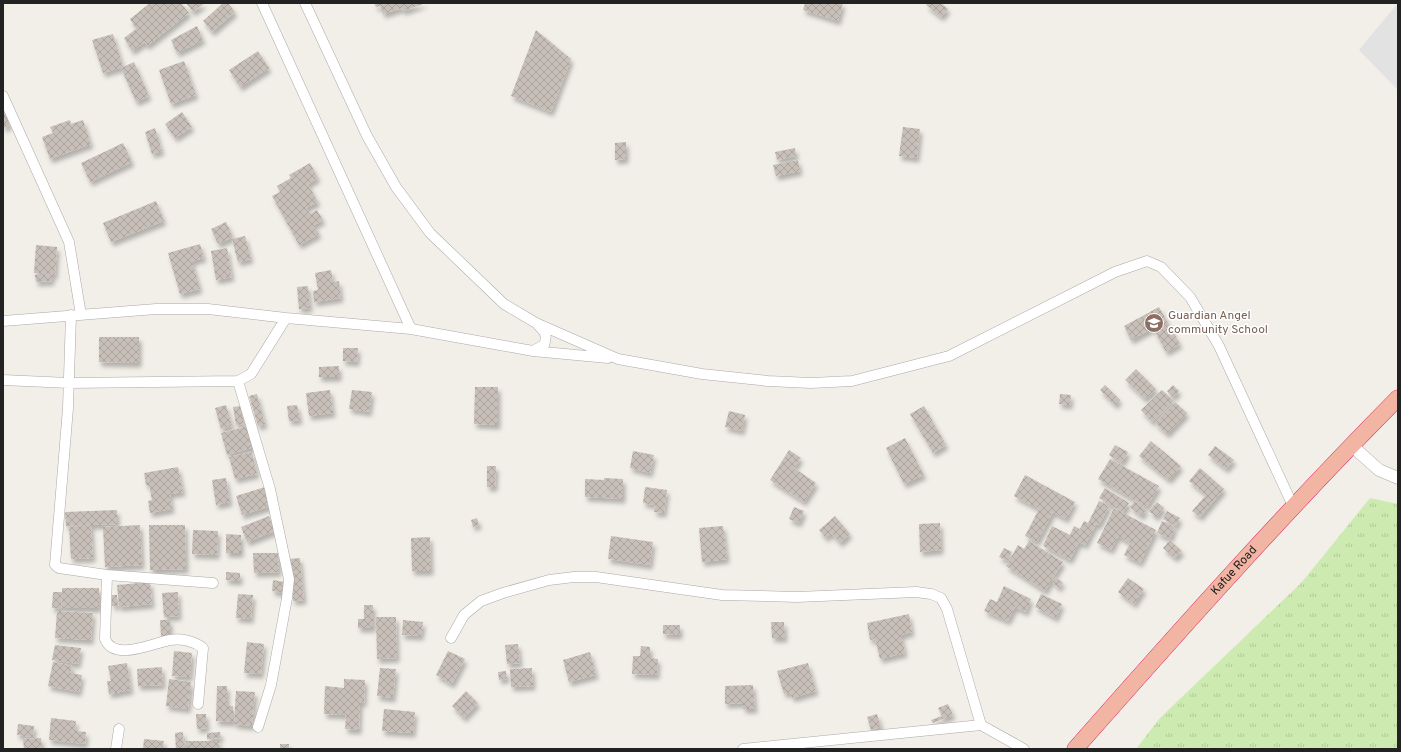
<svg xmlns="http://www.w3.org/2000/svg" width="1401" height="752" viewBox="0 0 1401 752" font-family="Overpass,sans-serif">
<defs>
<pattern id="grass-tufts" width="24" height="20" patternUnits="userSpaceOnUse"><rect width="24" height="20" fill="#cdebb0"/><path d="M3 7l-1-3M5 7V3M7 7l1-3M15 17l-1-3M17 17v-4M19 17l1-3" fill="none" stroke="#b0c997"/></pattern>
<pattern id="building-cross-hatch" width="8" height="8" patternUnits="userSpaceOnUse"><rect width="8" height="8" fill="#c7bfb8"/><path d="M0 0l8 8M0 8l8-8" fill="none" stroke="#aba49e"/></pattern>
<filter id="shadow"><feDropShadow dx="2.5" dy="4.5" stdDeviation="2" flood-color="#0004"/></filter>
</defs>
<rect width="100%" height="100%" fill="#f2efe9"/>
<!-- grass -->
<path fill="url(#grass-tufts)" d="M1370 498 1398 504V749H1136L1160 718 1302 582Z"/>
<!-- parking -->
<path fill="#e2e2e2" d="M1398 3V90L1359 50Z"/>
<!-- building -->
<path fill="url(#building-cross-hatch)" filter="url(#shadow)" d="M150 3H181L189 13 147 46 145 42 132 51 124 38 136 29 144 41 130 19Z
M186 3H205L193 12Z
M223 3H228L235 12 212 32 203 21Z
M374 3H426L403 11 402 8 383 14 380 6 376 7Z
M805 3H843L838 21 803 10Z
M928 3H941L948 9 941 17 926 5Z
M197 26 203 40 177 53 171 40Z
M536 30 571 59 551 112 511 96Z
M113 34 123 67 103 73 92 40Z
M258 51 269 68 240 87 229 70Z
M184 61 196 95 171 104 159 70Z
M134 62 149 96 136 102 121 68Z
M3 109 10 125 3 128Z
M182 112 192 127 175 138 165 124Z
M70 120 71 124 83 120 91 144 50 159 42 137 53 133 50 127Z
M903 127 920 129 917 158 899 156Z
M155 128 162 151 152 154 145 132Z
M626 142V159L615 160V143Z
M123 143 132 162 90 182 81 163Z
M795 148 796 156 777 160 775 152Z
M798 160 800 171 776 176 773 165Z
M310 163 318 178 308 184 318 202 306 208 310 214 317 210 323 220 314 225 319 234 299 245 272 196 280 192 277 186 291 178 289 175Z
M156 201 164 221 111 242 103 223Z
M226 222 233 237 218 244 211 229Z
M245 236 251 259 238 262 232 239Z
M200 244 204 258 192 261 200 289 180 294 168 253Z
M36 245 57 247 55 275 34 273Z
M227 248 232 277 216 280 211 251Z
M331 270 333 282 339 281 341 298 314 302 313 291 318 290 315 273Z
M35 275H52V281L36 282Z
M308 286 310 308 299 309 297 287Z
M1159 307 1180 344 1166 352 1153 328 1131 340 1124 326Z
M99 337H139V363L99 362Z
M343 348H358L357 362 343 361Z
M339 366V377H319V367Z
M1136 369 1156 389 1145 399 1125 380Z
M1105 385 1120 400 1115 405 1100 390Z
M1173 385 1179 391 1173 397 1167 391Z
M475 387H498V425L474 424Z
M330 390 333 413 309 416 306 393Z
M352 390 372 392 369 412 349 409Z
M1162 390 1174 401 1152 422 1141 410Z
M257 394 265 424 258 426 249 396Z
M1060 394 1071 395 1070 405 1059 404Z
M1175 402 1187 413 1167 434 1155 423Z
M226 405 232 426 221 429 215 408Z
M297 405 300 420 289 421 287 406Z
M241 406 244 424 236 425 233 407Z
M924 406 946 445 933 453 910 414Z
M729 411 745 415 742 431 725 427Z
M248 426 254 447 227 455 221 433Z
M905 438 924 475 904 484 886 448Z
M1151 441 1181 466 1169 480 1139 456Z
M1115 445 1128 452 1122 463 1109 455Z
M1215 446 1234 460 1226 469 1208 455Z
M789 450 801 458 794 468 816 483 804 502 770 480Z
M633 451 654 455 650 473 630 468Z
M252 452 257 474 235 479 229 457Z
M1110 459 1159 486 1147 507 1098 479Z
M487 466H496L495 487H487Z
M178 467 183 492 170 494 172 509 150 513 148 501 152 500 149 485H146L144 473Z
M1200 468 1224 489 1200 517 1192 511 1206 495 1189 481Z
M1025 475 1075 502 1066 519 1053 512 1037 542 1025 536 1039 509 1014 496Z
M226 478 230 502 216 505 212 480Z
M604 478 623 479V499L585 497V479L604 480Z
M265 487 271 506 242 515 236 496Z
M645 487 667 490 664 513 654 512 655 505 643 503Z
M1105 488 1129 503 1123 512 1099 498Z
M1099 501 1109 506 1099 525 1096 524 1085 545 1079 542 1070 560 1043 546 1052 526 1070 535 1074 526 1080 529 1084 521 1088 523Z
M1135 501 1146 510 1141 516 1130 507Z
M1157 502 1164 508 1156 517 1149 511Z
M794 507 804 511 799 523 789 519Z
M1114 508 1156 530 1140 563 1124 555 1130 543 1118 536 1111 550 1097 543Z
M117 510V524L66 526 65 512Z
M1167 511 1180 518 1176 526 1163 519Z
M269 516 275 531 247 542 241 527Z
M835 516 850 534 840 543 831 533 826 538 819 530Z
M477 518 479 525 473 527 471 520Z
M1162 521 1175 527 1170 539 1157 533Z
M940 523 941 550 920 552 919 524Z
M91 525 93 558 71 559 69 527Z
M140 525 142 565 105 567 103 527Z
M149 525H185L186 569 150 570Z
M723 526 727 559 702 562 699 528Z
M193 530 218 531 217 555 192 554Z
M226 534 241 535V553H226Z
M611 536 653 542 650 565 608 559Z
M430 537 431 571H412L411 538Z
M1170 540 1182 551 1175 558 1163 548Z
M1029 541 1063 562 1045 591 1006 566 1018 545 1024 549Z
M1004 548 1012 552 1007 561 999 557Z
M253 553H278L279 572 254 573Z
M300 558 304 600 293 601 289 559Z
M226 572 240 573V581L226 580Z
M1056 577 1063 583 1058 588 1052 581Z
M1128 578 1144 589 1134 604 1118 592Z
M273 580 285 582 284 593 272 591Z
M150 582 152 604 119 607 117 585Z
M1004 586 1031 599 1026 612 1015 607 1008 621 984 611 990 599 997 602Z
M62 588H99V608H62Z
M53 592H62L61 609 52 608Z
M178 592 179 616 164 617 162 593Z
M238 594 253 595 251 619 236 618Z
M1041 594 1062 604 1056 618 1035 607Z
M112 595H117V606H112Z
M364 605H373V628H358V619H364Z
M57 611 93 613 91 640 55 638Z
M909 614 912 632 901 635 905 653 880 659 875 639 870 640 867 623Z
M376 617H396L397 658 377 659Z
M160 620H170V636H161Z
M403 620 423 622 421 636 402 635Z
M771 622H784L785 638H772Z
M663 625H680V635L663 634Z
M247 642 264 644 261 674 244 673Z
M518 644 520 663 507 664 505 645Z
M55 645 81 648 78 664 52 660Z
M641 646 650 647V658L658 659 657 675 632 674 633 656H640Z
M174 651 192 653 190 677 172 676Z
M448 651 465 659 452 684 436 675Z
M590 652 596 675 569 682 563 660Z
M53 662 72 666 71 673 82 675 79 692 48 686Z
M127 663 131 690 109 694 107 681H111L108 666Z
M808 663 816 691 792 698 790 692 784 694 777 671Z
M162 667 163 685 138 686 137 669Z
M380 668 396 669 393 698 377 696Z
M532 668 533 686 511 687 510 669Z
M506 671 507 679 499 680 498 672Z
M169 679 191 682 188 709 166 706Z
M344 679 365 680 364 703 360 702 359 730 345 729 346 715 324 714 325 686 344 688Z
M753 685 755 709H743V703L725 704V686Z
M217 686H227V706H233V722L216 721Z
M236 691 255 692 252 726 234 724Z
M466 691 478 703 464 718 452 706Z
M948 704 953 715 933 723 931 720 942 716 938 708Z
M384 709 415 712 413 733 382 731Z
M196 714H206L207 728 197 729Z
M877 714 881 727 871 730 867 717Z
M51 718 76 721 75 731 86 732 85 744 49 740Z
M18 724 34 726 33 737 17 735Z
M183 732 184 749H176L175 733Z
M220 732 221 738 207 739V733Z
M41 738 42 749H24L23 739Z
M144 739 164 741 163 749H143Z
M186 741H219V749H186Z
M280 744H289V749H280Z"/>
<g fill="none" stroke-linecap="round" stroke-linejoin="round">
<!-- minor casing -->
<g stroke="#a9a9a9" stroke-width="11">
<path id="minor" d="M262 3 411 329
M305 3 367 136 396 187 430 233 504 304 536 323 618 359 702 374 768 381 811 383 852 381 949 356 1115 272 1147 261 1161 267 1190 297 1219 346 1293 506
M3 96 69 242 81 315
M71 315 68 408 55 565 59 568 107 575 213 583
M3 321 156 309H208L286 318 411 329 533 351 608 358
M533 351 544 345C548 335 545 332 538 325
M3 380 69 383 238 381
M107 575 105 639C114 662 153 643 170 640 181 638 194 641 203 648L198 704
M451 638 464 615 481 601 503 593 549 580 574 577H596L722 595 797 597 916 592 931 594 941 598 947 609 981 725
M258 727 271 685 287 598 289 579 270 489 238 381 251 374 286 318
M116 749 119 729
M743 749 981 725 1024 749"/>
</g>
<!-- tertiary casing -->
<g stroke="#a9a9a9" stroke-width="13">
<path id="tertiary" d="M1351 445 1379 470 1398 478"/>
</g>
<!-- trunk casing -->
<g stroke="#dc2a67" stroke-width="17">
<g id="trunk">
<path id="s1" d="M1075 749C1180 630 1286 511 1398 398"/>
</g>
</g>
<!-- minor -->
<use href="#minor" stroke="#fff" stroke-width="10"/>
<!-- tertiary -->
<use href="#tertiary" stroke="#fff" stroke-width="12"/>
<!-- trunk -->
<use href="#trunk" stroke="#f2b4a3" stroke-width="16"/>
</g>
<!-- icons -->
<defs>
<g id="school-disc" transform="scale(1)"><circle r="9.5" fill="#8d6e63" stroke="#fff"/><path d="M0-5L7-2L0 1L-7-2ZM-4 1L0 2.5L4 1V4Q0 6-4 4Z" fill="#fff"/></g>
</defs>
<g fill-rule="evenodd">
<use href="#school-disc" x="1154" y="323"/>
</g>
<g text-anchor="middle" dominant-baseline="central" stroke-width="3" stroke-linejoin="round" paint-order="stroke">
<!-- education labels -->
<g font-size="12" fill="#785e54" stroke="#fff" text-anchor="start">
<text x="1168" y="316">Guardian Angel<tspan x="1168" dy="14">community School</tspan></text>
</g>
<!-- street labels -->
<g font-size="12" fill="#222" stroke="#fff">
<text stroke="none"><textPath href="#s1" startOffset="239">Kafue Road</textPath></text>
</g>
</g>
<!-- border -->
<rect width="1401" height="752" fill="none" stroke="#222222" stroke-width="8"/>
</svg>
